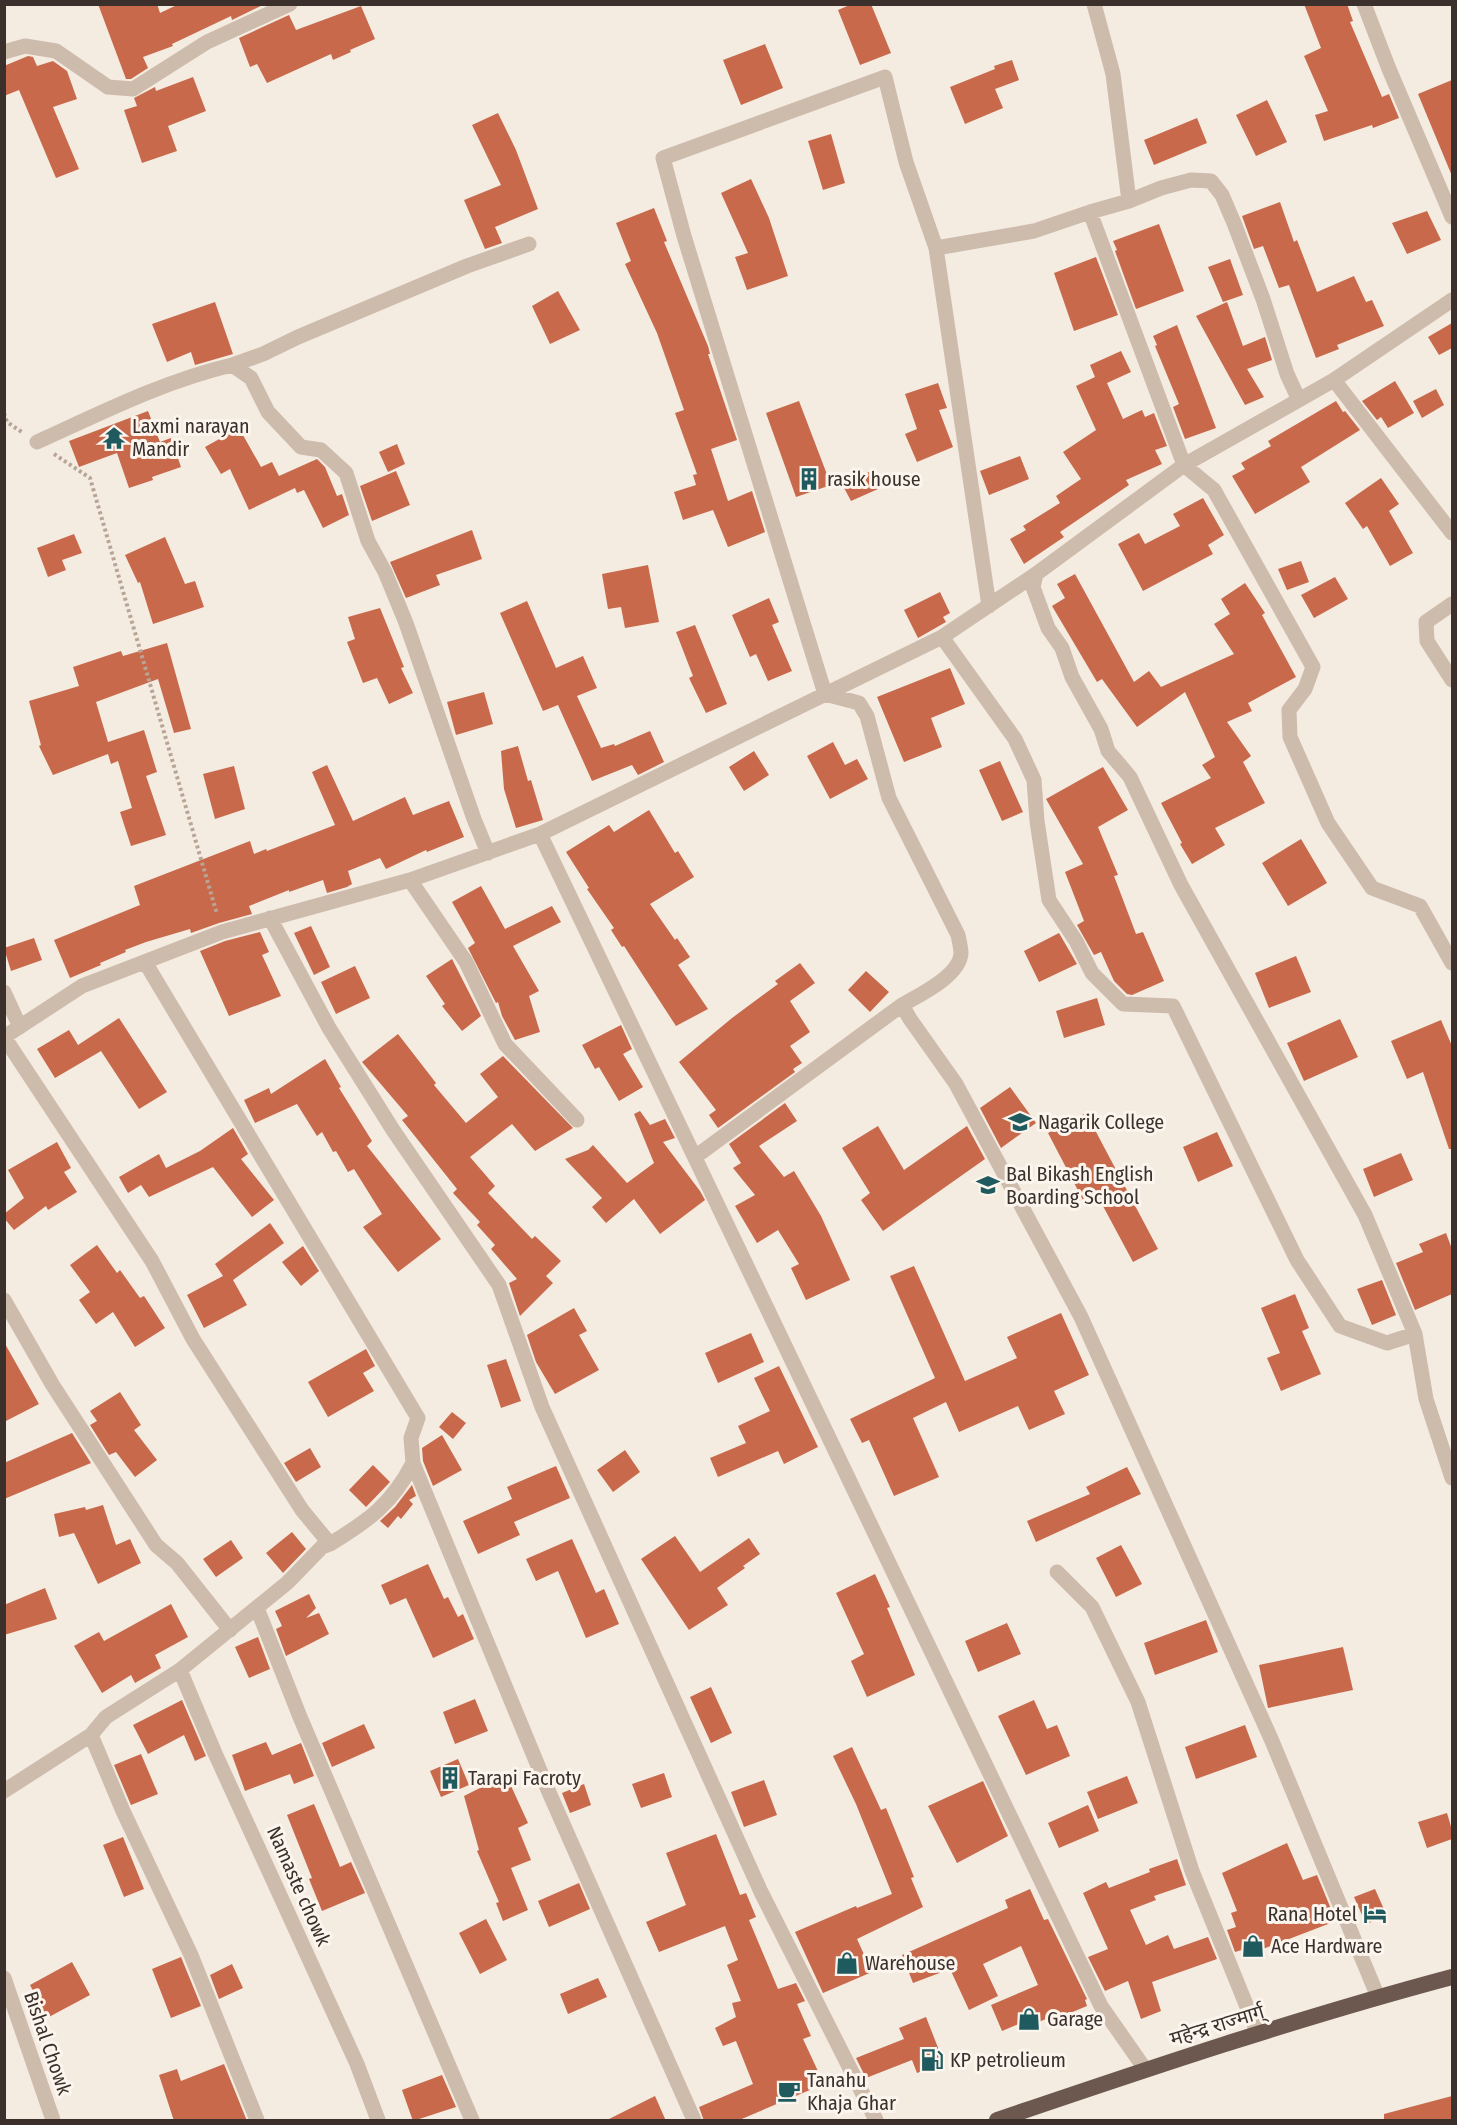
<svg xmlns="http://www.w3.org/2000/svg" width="1457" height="2125" viewBox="0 0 1457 2125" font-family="'Fira Sans Condensed','Noto Sans Devanagari',sans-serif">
<rect width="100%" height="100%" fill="#f4ebe1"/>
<!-- building -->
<path fill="#c8694b" d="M98 4H157L160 13 179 4H265L232 20 231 16 172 44 173 46 143 57 148 68 131 79H126Z
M852 4H871L891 53 860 65 838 10Z
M1304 4H1347L1353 21 1350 22 1382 97 1389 94 1399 118 1373 128 1372 125 1324 141 1315 115 1328 111 1304 56 1321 48Z
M361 6 375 39 350 50 351 52 333 60 331 54 267 83 257 64 250 67 239 38 289 15 296 30Z
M765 44 783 88 741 105 723 60Z
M28 56 33 57 37 66 53 61 67 71 77 99 53 107 79 169 56 178 19 90 4 96V66Z
M1012 60 1019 80 995 89 1003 108 965 124 950 87 995 69 994 66Z
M193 77 206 111 168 126 177 151 142 163 124 110 137 106 134 98 155 87 156 91Z
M1452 80V176L1418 94Z
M1267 100 1287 142 1256 156 1236 115Z
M498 113 516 150 538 209 495 227 502 243 485 249 464 200 501 185 472 125Z
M1197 118 1207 143 1154 165 1144 140Z
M831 134 845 183 823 190 808 141Z
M751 179 769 218 788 276 747 290 735 257 748 253 721 193Z
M1280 202 1294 242 1297 240 1317 292 1354 276 1366 302 1372 300 1384 326 1337 345 1339 349 1316 358 1289 285 1279 288 1263 246 1254 249 1242 216Z
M654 208 667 241 664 242 708 346 710 354H708L737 440 711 449 728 501 752 491 765 532 728 547 713 510 683 520 674 492 696 485 693 475 697 474 675 413 684 410 657 333 625 264 631 261 616 223Z
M1427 211 1441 240 1407 254 1392 223Z
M1159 224 1184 291 1136 309 1115 251 1117 250 1113 241Z
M1096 257 1118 315 1074 331 1054 273Z
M1230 259 1243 295 1223 302 1208 267Z
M558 291 580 330 550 344 532 306Z
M215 302 233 354 195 365 191 352 167 362 152 324Z
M1227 302 1243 346 1265 337 1272 360 1247 369 1264 397 1245 405 1196 316Z
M1452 323V348L1439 355 1428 337Z
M1177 325 1216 428 1185 439 1173 407 1179 404 1155 346 1157 345 1153 336Z
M1121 351 1131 372 1107 383 1123 419 1142 410 1145 417 1154 413 1167 446 1155 450 1162 464 1126 480 1129 485 1060 532 1064 537 1024 564 1010 539 1026 530 1023 526 1060 503 1056 496 1081 479 1063 452 1096 430 1076 386 1095 377 1090 365Z
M1395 381 1414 413 1388 428 1381 417 1377 420 1362 401Z
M938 383 947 408 939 410 953 447 917 462 905 434 917 429 905 394Z
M1436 389 1444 405 1422 418 1413 401Z
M799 401 831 485 796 497 766 413Z
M1336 401 1343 412 1345 411 1360 430 1301 467 1310 482 1255 514 1232 476 1245 469 1241 463 1271 446 1268 441Z
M148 411 160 442 171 438 181 467 152 477 153 480 129 488 117 453 79 467 69 441Z
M239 428 261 467 272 462 279 476 317 459 325 467 337 496 342 494 349 515 323 528 304 490 297 493 295 488 249 510 230 469 221 474 205 447Z
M397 444 405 464 388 472 379 452Z
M1020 456 1029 479 989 495 980 471Z
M396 471 410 505 372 521 360 486Z
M869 472 878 489 851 501 842 484Z
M1381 478 1399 504 1389 511 1413 553 1390 566 1367 526 1363 529 1345 503Z
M1203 498 1224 535 1208 545 1213 554 1143 591 1118 544 1139 533 1145 544 1180 526 1173 514Z
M472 530 482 559 436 575 440 585 406 598 390 562Z
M74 534 82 553 62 560 66 570 48 577 37 548Z
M165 537 185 584 195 581 204 607 153 624 140 582 138 583 125 555Z
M1301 561 1309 582 1287 590 1278 569Z
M648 565 659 622 625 628 621 607 608 609 602 574Z
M1075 574 1134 682 1149 671 1161 687 1234 654 1214 624 1230 614 1221 599 1245 583 1265 613 1262 615 1296 677 1248 703 1252 711 1227 722 1251 756 1243 762 1265 803 1215 828 1225 845 1192 864 1180 844 1182 843 1161 803 1211 778 1202 765 1215 757 1185 692 1137 727 1102 679 1097 682 1052 606 1065 598 1057 584Z
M1335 577 1348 599 1314 618 1301 595Z
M940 592 950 613 943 617 946 622 918 638 904 610Z
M769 598 779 622 772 625 792 671 768 681 756 654 750 657 732 615Z
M527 601 556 668 583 656 597 688 577 696 601 748 614 744 615 746 650 731 664 762 638 775 632 765 592 781 558 705 543 711 500 613Z
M380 608 404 667 401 668 413 693 389 704 377 678 363 683 347 642 355 639 348 617Z
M695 625 727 704 706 713 689 678 693 676 676 632Z
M167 643 191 729 174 733 158 679 96 702 108 742 144 730 157 772 146 776 166 835 131 846 120 812 132 808 118 761 111 764 108 754 53 775 39 746 41 745 29 701 79 686 73 667 121 651 123 656Z
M950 668 965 704 931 718 942 747 904 762 877 697Z
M484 692 493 724 456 735 447 702Z
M833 742 845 765 857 759 868 779 830 799 807 756Z
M518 746 528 781 531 780 543 820 516 828 504 789 501 751Z
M754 751 769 775 744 791 729 767Z
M1000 761 1023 812 1002 821 979 770Z
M327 765 353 821 405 797 413 815 449 801 464 837 427 852 426 850 386 869 380 858 348 871 352 884 347 887 327 893 323 880 289 892V890L249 906 252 914 219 923 191 933 190 929 146 942 125 950 126 952 100 963 101 965 70 978 54 940 140 905 134 886 250 841 254 854 266 849 267 851 335 825 312 772Z
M234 766 245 809 215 819 203 774Z
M1103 767 1128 810 1098 827 1118 875 1114 876 1136 934 1143 932 1164 981 1132 995 1127 994 1114 981 1101 952 1094 955 1077 925 1084 921 1065 872 1083 864 1046 799Z
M649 810 675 853 678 851 694 877 650 904 675 940 677 938 690 957 678 965 708 1009 676 1026 624 946 622 947 611 930 614 928 587 889 589 888 566 852 609 825 614 832Z
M1301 839 1327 883 1288 906 1262 863Z
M481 886 505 929 552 906 561 922 513 946 539 991 529 996 540 1032 515 1040 502 1016 498 1002 496 1003 468 948 475 943 452 902Z
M311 926 330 967 314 975 294 933Z
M260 932 269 952 262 955 281 996 229 1016 200 951 225 941Z
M1059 933 1077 964 1039 982 1024 951Z
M34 938 42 960 11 971 4 948Z
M1296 956 1311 992 1269 1008 1255 973Z
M452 959 481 1016 462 1031 442 1006 445 1004 426 976Z
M800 963 815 983 790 1001 810 1032 790 1046 802 1063 793 1069 795 1072 718 1128 709 1115 716 1110 679 1062 732 1018 778 984 775 981Z
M355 966 370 998 336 1014 321 982Z
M866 971 889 992 870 1012 848 990Z
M1097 998 1105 1025 1064 1038 1056 1011Z
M119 1018 167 1092 139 1109 101 1051 55 1078 37 1049 69 1030 78 1045Z
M1340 1019 1358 1057 1304 1081 1287 1043Z
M1441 1020 1452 1046V1149H1449L1423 1072 1407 1079 1391 1041Z
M621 1025 632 1049 623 1054 643 1087 619 1101 599 1067 595 1069 582 1045Z
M398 1034 436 1083 434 1085 466 1123 498 1097 480 1074 503 1056 573 1128 535 1151 512 1124 470 1157 495 1186 488 1193 532 1239 535 1236 561 1261 546 1276 553 1283 520 1316 509 1283 517 1279 491 1249 495 1245 477 1225 480 1222 453 1193 457 1189 402 1120 408 1116 362 1062Z
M325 1059 341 1087 339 1088 372 1141 367 1146 441 1239 398 1272 363 1227 382 1214 354 1169 348 1172 336 1151 333 1152 322 1132 317 1136 297 1104 255 1123 244 1100 269 1088 271 1094Z
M1010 1087 1036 1123 1001 1148 980 1108Z
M785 1103 797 1121 759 1146 784 1177 794 1171 821 1216 850 1280 806 1300 791 1268 799 1264 778 1230 757 1243 735 1206 755 1195 733 1168 741 1163 729 1144Z
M640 1111 650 1125 665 1119 675 1138 663 1142 700 1191 705 1200 660 1234 634 1199 606 1223 592 1207 602 1198 565 1159 588 1150 593 1145 627 1183 654 1163 634 1114Z
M1086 1113 1158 1249 1133 1262 1096 1193 1083 1200 1048 1133Z
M878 1126 904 1170 967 1126 985 1159 883 1231 861 1200 870 1193 842 1148Z
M233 1128 248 1154 241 1159 274 1200 252 1217 213 1167 149 1197 141 1185 128 1193 119 1177 159 1154 166 1168 200 1151Z
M1217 1132 1233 1166 1198 1182 1183 1147Z
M57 1142 71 1168 64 1172 77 1192 48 1210 46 1206 14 1230 4 1218V1214L24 1198 8 1170Z
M1401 1153 1413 1180 1374 1197 1363 1169Z
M270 1223 284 1243 233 1280 247 1305 204 1328 187 1295 223 1276 215 1264Z
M1446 1233 1452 1249V1294L1415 1310 1396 1263 1423 1252 1419 1244Z
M97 1245 117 1273 120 1270 140 1298 144 1296 165 1328 135 1347 113 1312 96 1324 79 1300 90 1292 70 1265Z
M303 1246 319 1271 301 1286 282 1262Z
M914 1266 965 1381 1017 1358 1007 1337 1061 1313 1089 1375 1054 1391 1065 1414 1029 1430 1018 1406 959 1432 946 1402 913 1418 939 1477 894 1496 869 1440 862 1443 850 1419 935 1378 890 1276Z
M1382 1280 1396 1315 1372 1325 1357 1289Z
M1295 1294 1309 1328 1302 1331 1321 1374 1281 1391 1267 1358 1280 1353 1261 1308Z
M574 1308 587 1331 579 1335 599 1370 555 1394 536 1362 527 1335Z
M751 1333 764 1362 718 1383 705 1353Z
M4 1342 39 1404 4 1422Z
M366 1349 375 1366 363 1373 374 1391 328 1417 308 1382Z
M506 1359 521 1401 501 1408 487 1365Z
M779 1366 818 1447 784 1464 778 1451 718 1477 710 1458 746 1443 738 1426 770 1411 754 1378Z
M120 1392 141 1425 134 1430 157 1460 135 1477 116 1452 109 1455 90 1425 97 1421 90 1411Z
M452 1412 466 1423 453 1439 439 1427Z
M72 1433 91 1463 4 1499V1463Z
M442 1435 462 1470 433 1486 423 1461 422 1448Z
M310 1448 321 1467 296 1482 284 1463Z
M625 1450 640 1472 613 1492 597 1470Z
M373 1465 390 1482 366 1507 349 1490Z
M556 1466 570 1498 514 1522 520 1535 478 1554 463 1521 512 1499 507 1487Z
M1127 1467 1141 1494 1036 1542 1027 1521 1090 1494 1086 1487Z
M412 1485 416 1496 409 1500 413 1504 401 1519 398 1516 388 1528 380 1521 395 1507Z
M103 1505 116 1545 130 1539 141 1563 98 1584 74 1533 59 1537 54 1514 85 1507 86 1510Z
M292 1532 306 1549 283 1573 266 1553Z
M675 1536 700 1572 749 1538 760 1554 743 1566 745 1568 717 1588 728 1605 689 1630 641 1559Z
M572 1539 596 1593 604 1589 619 1624 586 1638 558 1571 536 1581 526 1559Z
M231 1540 243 1558 216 1577 203 1559Z
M1121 1545 1142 1584 1116 1597 1096 1558Z
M428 1564 444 1599 448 1597 458 1617 463 1614 474 1639 433 1658 406 1598 390 1605 381 1585Z
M875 1574 890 1607 887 1608 915 1675 867 1697 851 1661 864 1654 836 1593Z
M45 1588 57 1619 4 1635V1605Z
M309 1594 316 1608 306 1618 319 1613 329 1634 286 1656 276 1629 282 1626 275 1611Z
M171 1604 188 1637 155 1655 161 1668 135 1683 131 1675 102 1693 74 1646 99 1632 104 1641Z
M1206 1620 1218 1652 1155 1675 1144 1643Z
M1007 1623 1021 1654 978 1672 965 1641Z
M258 1637 270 1669 249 1678 235 1647Z
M1343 1647 1353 1690 1268 1708 1259 1665Z
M711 1687 732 1733 711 1743 690 1697Z
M475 1699 488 1731 455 1744 443 1712Z
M182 1700 206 1756 195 1761 184 1735 148 1754 133 1725Z
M1034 1700 1047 1729 1057 1725 1070 1756 1026 1775 998 1716Z
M364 1724 375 1748 332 1767 322 1743Z
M1245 1725 1257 1757 1196 1779 1185 1747Z
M266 1742 272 1755 301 1743 314 1776 294 1784 290 1774 245 1791 232 1755Z
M852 1747 881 1810 886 1808 914 1877 911 1878 923 1907 857 1939 872 1972 823 1993 795 1932 856 1906 857 1908 892 1894 856 1804 833 1756Z
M141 1754 158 1794 131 1805 114 1765Z
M458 1759 469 1785 441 1797 430 1771Z
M664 1773 672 1797 641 1808 632 1784Z
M506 1775 528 1823 518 1828 531 1860 511 1868 528 1910 503 1921 496 1903 499 1902 477 1851 479 1850 464 1796Z
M1127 1776 1138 1803 1098 1819 1087 1792Z
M764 1780 777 1815 744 1827 731 1792Z
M983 1781 1008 1836 957 1863 928 1806Z
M584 1784 591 1805 570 1813 562 1793Z
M314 1804 340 1867 351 1862 365 1893 322 1911 309 1879 312 1878 287 1815Z
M1088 1805 1099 1831 1059 1848 1048 1823Z
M1447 1813 1452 1830V1839L1427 1848 1418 1822Z
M716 1834 740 1895 746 1893 756 1917 749 1920 778 1989 796 1983 805 2001 797 2004 811 2036 803 2039 824 2084 737 2121H704L699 2107 753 2084 736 2041 723 2046 715 2028 736 2017 732 2003 741 2001 727 1965 738 1960 725 1926 659 1952 646 1922 686 1905 666 1853Z
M123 1837 144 1889 124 1897 103 1845Z
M1287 1843 1303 1880 1317 1875 1336 1921 1247 1955 1245 1949 1235 1952 1227 1930 1236 1927 1231 1913 1237 1911 1222 1873Z
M1177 1859 1186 1885 1154 1896 1156 1900 1130 1910 1146 1945 1168 1935 1174 1949 1208 1937 1217 1959 1152 1982 1161 2011 1141 2019 1128 1981 1105 1991 1088 1957 1108 1949 1083 1893 1106 1882 1109 1888 1150 1872 1149 1869Z
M579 1883 590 1909 549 1927 538 1901Z
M1030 1889 1044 1920 1048 1919 1087 1999 1085 2000 1087 2006 1053 2020 1051 2017 1026 2027 1023 2022 1002 2031 991 2005 1038 1985 1021 1946 983 1964 998 1996 969 2010 950 1969 913 1983 902 1955 1008 1908 1005 1900Z
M1375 1889 1387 1916 1366 1924 1354 1897Z
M486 1919 507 1960 480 1974 459 1933Z
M181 1957 201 2006 171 2018 152 1969Z
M72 1962 90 1995 47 2018 30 1985Z
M232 1964 243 1988 219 1999 210 1975Z
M598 1978 607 1997 568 2014 560 1994Z
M926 2017 944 2063 917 2073 912 2060 866 2078 856 2058 904 2039 899 2028Z
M224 2064 247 2121H174L159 2075 177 2069 181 2081Z
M442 2075 456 2107 413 2121 402 2090Z
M655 2096 666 2121H605Z
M1452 2096V2121H1384V2114Z"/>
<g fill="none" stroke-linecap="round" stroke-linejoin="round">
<!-- path -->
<path stroke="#b9a596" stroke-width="4" stroke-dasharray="3 3" stroke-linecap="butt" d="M4 413 7 422 23 433
M54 454 90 478 217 914"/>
<!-- minor -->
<path stroke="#cdbbac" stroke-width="15" d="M1094 4 1113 74 1129 201 1090 212 1184 465 1214 490 1313 667 1305 689 1289 710 1290 737 1328 823 1372 888 1420 906 1452 963
M1364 4 1389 69 1452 217
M4 52 25 46 56 51 108 87 133 89 207 42 290 4
M1129 201 1161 188 1191 180 1211 181 1222 195 1234 223 1263 299 1287 374 1299 400
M1090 212 1034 231 936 248 906 162 885 77 663 158 684 236 825 694 859 703 867 716 889 798 958 935C959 940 961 948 961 953 960 976 919 995 902 1005L910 1019 956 1084 1081 1317 1272 1741 1378 1997
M936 248 989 606
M232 365 263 354 298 337 467 266 529 244
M1334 380 1452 533
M37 442C101 413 164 381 232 365L251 378 268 412 301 447 321 450 346 473 368 541 385 572 406 623 474 819 488 853
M1036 574 1033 587 1048 628 1062 648 1072 677 1101 729 1108 751 1130 777 1181 885 1365 1215 1415 1334 1426 1399 1452 1478
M1452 604 1426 622 1427 641 1452 680
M942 637 1015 739 1034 780 1037 821 1049 900 1076 941 1092 973 1123 1004 1173 1006 1297 1260 1340 1326 1387 1343 1415 1334
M540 834 1101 2006 1145 2069
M410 880 466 962 505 1044 577 1120
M270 918 329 1028 393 1130 499 1285 542 1407 761 1892 876 2120
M145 962 418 1418 411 1438 413 1463 548 1790 694 2120
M4 992 20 1027
M695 1157 902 1005
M4 1300 52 1384 156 1545 177 1563 230 1630
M330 1544C368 1521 392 1504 413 1463
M1057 1572 1092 1607 1138 1702 1192 1871 1258 2034
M257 1608 300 1717 472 2120
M180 1670 214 1751 357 2064 378 2120
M91 1735 123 1811 191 1955 257 2120
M4 1791 91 1735 106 1717 180 1670 287 1583 322 1547 330 1544 302 1510 193 1339 152 1261 4 1037 82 986 222 932 410 880 540 834 942 637 1036 574 1184 465 1334 380 1452 300
M4 1978 53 2120"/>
<!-- trunk -->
<path stroke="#6c584f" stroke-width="16" d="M997 2120C1147 2069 1298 2018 1452 1977"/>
</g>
<!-- icons -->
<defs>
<g id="temple-bare" transform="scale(1.8)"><path d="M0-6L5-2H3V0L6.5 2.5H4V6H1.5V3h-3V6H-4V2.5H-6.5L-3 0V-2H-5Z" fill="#1f5a5e" stroke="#fbf5ee" stroke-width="2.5" paint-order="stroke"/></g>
<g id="building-bare" transform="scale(1.8)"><path d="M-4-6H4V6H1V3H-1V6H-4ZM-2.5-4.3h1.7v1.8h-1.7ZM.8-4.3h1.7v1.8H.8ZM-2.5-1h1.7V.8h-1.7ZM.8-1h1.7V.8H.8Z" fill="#1f5a5e" stroke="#fbf5ee" stroke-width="2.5" paint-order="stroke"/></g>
<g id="university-bare" transform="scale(1.8)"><path d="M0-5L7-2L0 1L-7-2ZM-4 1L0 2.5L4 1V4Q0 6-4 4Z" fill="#1f5a5e" stroke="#fbf5ee" stroke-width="2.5" paint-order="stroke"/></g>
<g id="school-bare" transform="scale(1.8)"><path d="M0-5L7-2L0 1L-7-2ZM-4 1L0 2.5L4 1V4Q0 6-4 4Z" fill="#1f5a5e" stroke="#fbf5ee" stroke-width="2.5" paint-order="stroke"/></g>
<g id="hotel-bare" transform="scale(1.8)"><path d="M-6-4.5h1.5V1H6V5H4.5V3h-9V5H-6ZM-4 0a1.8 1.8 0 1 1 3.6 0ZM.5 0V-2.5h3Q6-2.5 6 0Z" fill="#1f5a5e" stroke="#fbf5ee" stroke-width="2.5" paint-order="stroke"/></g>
<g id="shop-bare" transform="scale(1.8)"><path d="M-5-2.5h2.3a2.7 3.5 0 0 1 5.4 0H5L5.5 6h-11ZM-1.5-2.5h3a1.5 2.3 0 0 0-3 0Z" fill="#1f5a5e" stroke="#fbf5ee" stroke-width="2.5" paint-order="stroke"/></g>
<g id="fuel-bare" transform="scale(1.8)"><path d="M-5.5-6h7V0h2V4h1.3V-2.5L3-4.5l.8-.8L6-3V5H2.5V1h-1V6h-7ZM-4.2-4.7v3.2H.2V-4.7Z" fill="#1f5a5e" stroke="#fbf5ee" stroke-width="2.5" paint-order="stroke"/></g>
<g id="cafe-bare" transform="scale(1.8)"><path d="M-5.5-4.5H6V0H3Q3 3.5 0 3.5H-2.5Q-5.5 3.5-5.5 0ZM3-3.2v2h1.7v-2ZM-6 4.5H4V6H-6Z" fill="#1f5a5e" stroke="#fbf5ee" stroke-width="2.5" paint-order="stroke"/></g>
</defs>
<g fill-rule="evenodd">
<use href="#temple-bare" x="114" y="438"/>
<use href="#building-bare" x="809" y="479"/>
<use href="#university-bare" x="1020" y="1122"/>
<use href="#school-bare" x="988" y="1185"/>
<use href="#building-bare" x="450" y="1778"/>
<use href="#hotel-bare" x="1375" y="1914"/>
<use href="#shop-bare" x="1253" y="1946"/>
<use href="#shop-bare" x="847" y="1963"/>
<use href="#shop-bare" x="1029" y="2019"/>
<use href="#fuel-bare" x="932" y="2060"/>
<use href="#cafe-bare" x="789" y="2091"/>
</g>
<g text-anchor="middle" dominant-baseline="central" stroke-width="6" stroke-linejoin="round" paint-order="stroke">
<!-- poi labels -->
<g font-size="20" fill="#3b302b" stroke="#fbf5ee" text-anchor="start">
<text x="132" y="426">Laxmi narayan<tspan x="132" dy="23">Mandir</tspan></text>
<text x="827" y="479">rasik house</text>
<text x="1038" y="1122">Nagarik College</text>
<text x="1006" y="1174">Bal Bikash English<tspan x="1006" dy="23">Boarding School</tspan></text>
<text x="468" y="1778">Tarapi Facroty</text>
<text x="1357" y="1914" text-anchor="end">Rana Hotel</text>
<text x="1271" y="1946">Ace Hardware</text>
<text x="865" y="1963">Warehouse</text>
<text x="1047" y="2019">Garage</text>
<text x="950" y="2060">KP petrolieum</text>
<text x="807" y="2080">Tanahu<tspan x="807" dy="23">Khaja Ghar</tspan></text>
</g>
<!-- street labels -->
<g font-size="20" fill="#3b302b" stroke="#fbf5ee">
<text transform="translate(299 1886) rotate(66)">Namaste chowk</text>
<text transform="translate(1217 2025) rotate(-17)">महेन्द्र राज्मार्ग्</text>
<text transform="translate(48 2043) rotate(71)">Bishal Chowk</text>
</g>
</g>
<!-- border -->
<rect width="1457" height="2125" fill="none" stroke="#3b302b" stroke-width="12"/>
</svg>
